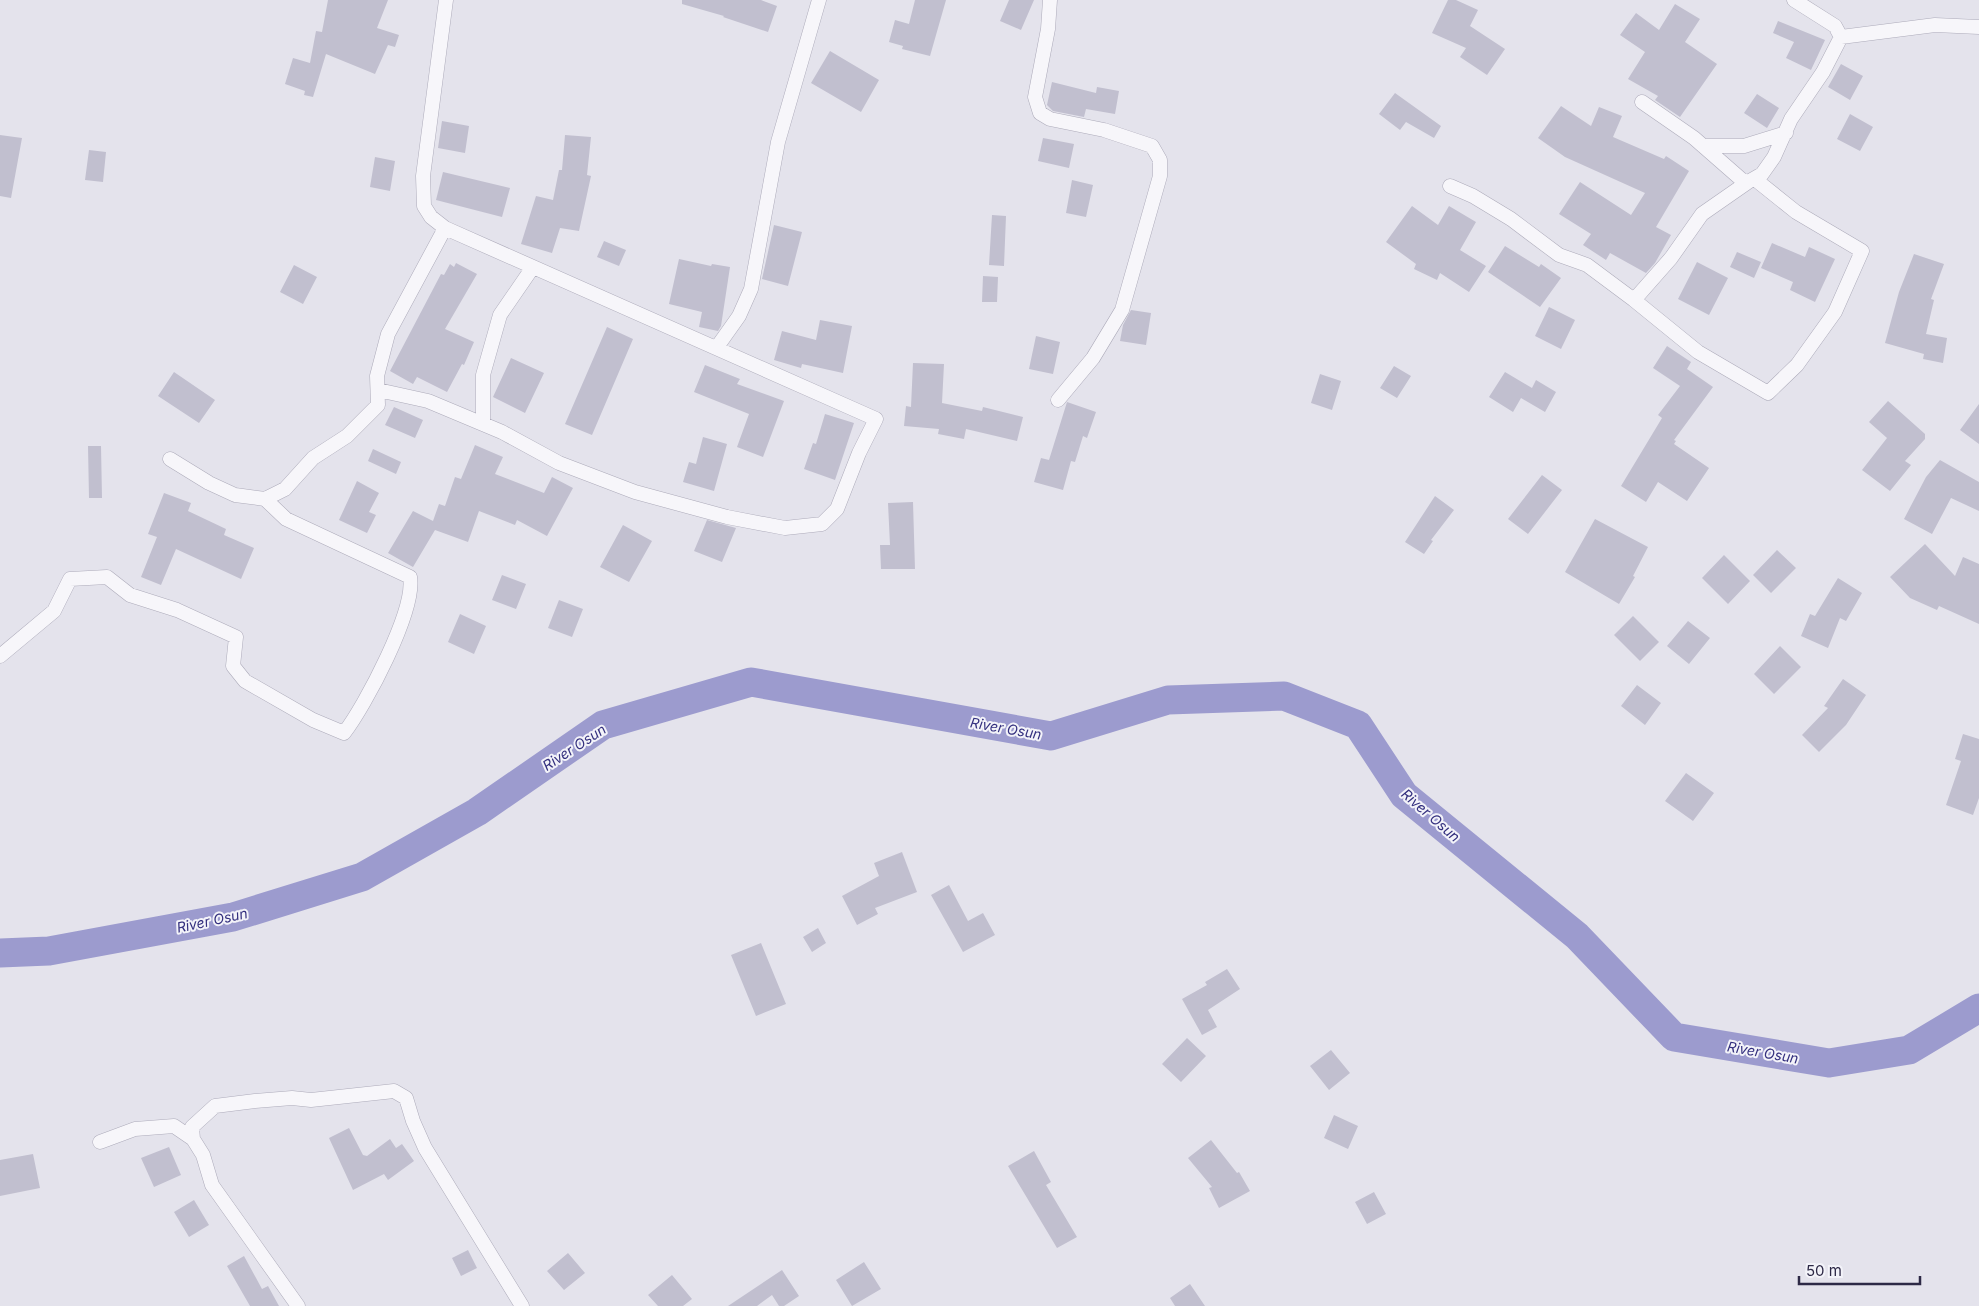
<svg xmlns="http://www.w3.org/2000/svg" width="1979" height="1306" viewBox="0 0 1979 1306" font-family="Inter,sans-serif">
<rect width="100%" height="100%" fill="#e4e3ec"/>
<g fill="none" stroke-linecap="round" stroke-linejoin="round">
<!-- river -->
<path stroke="#9c9bce" stroke-width="29" d="M0 953 49 951 233 917 362 877 477 812 603 725 751 682 1051 736 1168 700 1284 696 1358 725 1404 795 1577 936 1674 1037 1829 1063 1909 1050 1979 1008"/>
</g>
<!-- building -->
<path fill="#c1bfcf" d="M328 0H388L377 28 399 35 395 47 388 45 375 74 326 54 313 97 304 95 305 91 285 84 293 58 310 63 316 31 322 32Z
M682 0H761L777 6 768 32 723 17 724 16 682 4Z
M915 0H946L930 56 902 49 903 46 889 42 895 20 909 24Z
M1009 0H1034L1021 30 1000 21Z
M1448 0H1456L1478 10 1470 26 1505 49 1487 75 1460 57 1466 48 1432 33Z
M1675 4 1700 19 1685 42 1717 64 1680 117 1655 100 1658 96 1628 79 1645 52 1620 35 1636 13 1659 30Z
M1778 21 1825 40 1811 70 1786 58 1794 42 1773 33Z
M830 51 879 80 861 112 811 83Z
M1841 64 1863 76 1850 100 1828 87Z
M1052 82 1096 93 1097 87 1119 91 1115 114 1086 109 1084 117 1053 111 1047 105Z
M1395 93 1441 126 1434 138 1406 122 1400 130 1379 114Z
M1757 94 1779 108 1767 128 1744 113Z
M1561 106 1591 126 1599 107 1622 116 1613 137 1664 159 1666 156 1689 171 1656 227 1671 235 1655 263 1646 273 1610 253 1606 260 1583 245 1591 234 1559 214 1580 182 1631 215 1645 193 1565 157 1538 138Z
M1850 114 1873 127 1860 151 1837 139Z
M442 121 469 126 465 153 438 148Z
M0 135 22 138 11 198 0 196Z
M565 135 591 137 587 175 591 176 579 231 560 228 552 253 521 244 536 196 553 200 559 170H562Z
M1043 138 1074 144 1069 168 1038 161Z
M89 150 106 152 103 182 85 180Z
M375 157 395 161 390 191 370 187Z
M443 172 510 188 502 217 436 200Z
M1072 180 1093 185 1086 217 1066 213Z
M1412 206 1438 225 1449 206 1476 222 1460 250 1486 266 1469 292 1440 273 1437 280 1414 269 1416 264 1386 242Z
M992 215 1006 216 1004 266 989 265Z
M774 225 802 232 788 286 762 279Z
M604 241 626 250 619 266 597 257Z
M1772 243 1805 257 1809 247 1835 259 1815 302 1790 290 1793 282 1761 268Z
M1505 246 1539 267 1541 264 1561 278 1540 307 1488 272Z
M1737 252 1761 262 1754 278 1730 267Z
M1914 254 1944 264 1931 299 1934 300 1926 334 1947 338 1943 363 1923 359 1924 354 1885 343 1899 292Z
M679 259 711 266 712 264 730 267 721 326 718 331 699 327 702 312 669 304Z
M1697 262 1728 278 1709 315 1678 299Z
M456 263 477 274 445 329 474 342 464 365 462 364 447 392 417 377 413 384 390 371 441 274 444 275 450 264 454 267Z
M294 265 317 277 303 304 280 292Z
M983 276 998 277 997 302H982Z
M1549 307 1575 320 1561 349 1535 336Z
M1131 310 1151 313 1146 345 1120 341 1123 325Z
M820 320 852 326 843 373 802 364 801 368 774 360 782 331 816 340Z
M607 327 633 339 592 435 565 424Z
M1036 336 1060 342 1053 374 1029 369Z
M1667 346 1691 362 1687 369 1713 387 1674 440 1676 441 1674 444 1709 468 1687 501 1658 482 1646 502 1621 486 1662 418 1658 415 1680 386 1653 368Z
M511 358 544 373 525 413 493 397Z
M913 363 944 364 942 403 982 411 983 407 1023 417 1017 441 966 429 964 439 938 434 939 429 904 426 906 406 911 407Z
M705 365 740 379 737 384 784 401 763 457 737 447 749 414 694 392Z
M1394 366 1411 376 1397 398 1380 388Z
M174 372 215 400 199 423 158 396Z
M1505 372 1532 388 1536 380 1556 392 1545 412 1521 398 1513 412 1489 397Z
M1320 374 1341 381 1332 410 1311 403Z
M1888 401 1925 434V439L1905 461 1911 465 1890 491 1862 470 1887 438 1869 422Z
M1067 402 1096 412 1087 438 1083 436 1075 462 1071 461 1063 490 1034 482 1041 458 1049 460Z
M1979 404V444L1960 430Z
M394 407 423 420 415 438 385 425Z
M825 414 854 423 835 480 804 469 813 443 816 444Z
M703 437 727 444 714 491 683 482 689 462 696 464Z
M475 445 503 457 495 474 544 493 552 477 573 488 547 536 517 520 515 525 479 511 468 542 435 530 413 567 388 553 413 511 433 521 439 504 445 506 455 477 461 479Z
M88 446H101L102 498H89Z
M373 449 401 462 396 474 368 461Z
M1940 460 1979 482V511L1951 498 1932 534 1904 519 1926 477Z
M1542 475 1562 490 1528 534 1508 519Z
M357 481 379 493 369 512 376 515 367 533 339 520Z
M164 493 191 503 188 511 226 529 224 535 254 548 241 579 176 549 161 585 141 577 157 537 148 534Z
M1435 496 1454 510 1431 540 1433 541 1424 554 1405 542Z
M913 502 915 569H881L880 545H890L888 503Z
M1595 519 1648 547 1633 576 1635 577 1619 604 1565 572Z
M707 520 736 528 722 562 694 551Z
M623 525 652 541 629 582 600 567Z
M1925 544 1955 576 1963 557 1979 564V624L1939 606 1937 610 1910 598 1890 577Z
M1777 550 1796 568 1771 593 1753 575Z
M1724 555 1750 581 1728 604 1702 578Z
M502 575 526 584 516 609 492 600Z
M1838 578 1862 593 1846 621 1840 618 1828 648 1801 636 1810 614 1815 616Z
M559 600 583 609 572 637 548 628Z
M460 614 486 626 474 654 448 642Z
M1633 616 1659 642 1640 661 1614 635Z
M1688 621 1710 638 1689 664 1667 646Z
M1780 646 1801 667 1774 694 1754 674Z
M1843 679 1866 695 1846 725 1819 752 1802 735 1828 708 1824 706Z
M1637 685 1661 703 1645 725 1621 706Z
M1963 734 1979 739V798L1973 815 1946 805 1961 761 1955 759Z
M1686 773 1714 793 1693 821 1665 801Z
M902 852 917 892 875 908 878 914 857 925 842 896 879 876 874 863Z
M949 885 968 921 983 913 995 935 963 952 931 895Z
M818 928 826 943 812 952 803 937Z
M761 943 786 1004 756 1016 731 955Z
M1227 969 1240 989 1208 1010 1217 1027 1202 1035 1182 999 1207 985 1205 982Z
M1187 1038 1206 1056 1181 1082 1162 1064Z
M1331 1050 1350 1073 1329 1090 1310 1066Z
M1334 1115 1358 1126 1348 1149 1324 1138Z
M349 1128 363 1155 367 1156 390 1139 396 1148 402 1144 414 1161 388 1180 384 1174 353 1190 329 1138Z
M1211 1140 1237 1173 1239 1172 1250 1191 1219 1208 1209 1188 1212 1187 1188 1158Z
M169 1147 181 1175 154 1187 141 1158Z
M1034 1151 1051 1182 1046 1185 1077 1237 1057 1248 1008 1166Z
M33 1154 40 1188 0 1196V1160Z
M1374 1192 1386 1214 1367 1224 1355 1202Z
M194 1200 209 1225 189 1237 174 1212Z
M468 1250 477 1268 461 1276 452 1258Z
M568 1253 585 1273 564 1290 547 1271Z
M244 1256 262 1289 268 1286 279 1306H250L227 1266Z
M864 1262 881 1289 852 1306 836 1280Z
M782 1270 799 1296 784 1306H779L772 1295 757 1306H728Z
M672 1275 692 1299 683 1306H658L648 1295Z
M1190 1284 1205 1306H1175L1170 1298Z"/>
<g fill="none" stroke-linecap="round" stroke-linejoin="round">
<!-- minor casing -->
<g stroke="#adabba" stroke-width="15">
<path id="minor" d="M1050 0 1048 29 1035 97 1040 113 1050 119 1104 130 1152 146 1160 160V176L1122 310 1093 358 1058 400
M1841 37 1935 25 1979 27
M1642 102 1694 138 1742 180 1748 182 1762 174 1774 157 1791 119 1823 72 1841 37 1835 26 1794 0
M1703 146H1744L1786 133
M1748 182 1702 214 1671 258 1634 300 1698 352 1768 393 1797 365 1835 312 1862 251 1796 212 1756 180
M1450 186 1473 196 1511 219 1559 255 1587 265 1634 300
M717 347 739 316 751 289 778 142 819 0
M378 390 428 401 502 432 559 463 635 492 727 517 785 528 822 524 837 509 859 453 876 419 445 228 431 217 424 206 423 176 446 0
M483 424V375L500 315 533 267
M170 459 209 483 235 495 265 499 285 489 313 458 347 436 378 405 377 376 388 334 445 228
M0 656 54 611 70 579 107 577 130 595 177 610 236 637 233 666 245 681 313 720 344 733C365 706 416 610 410 577L286 519 265 499
M193 1139 192 1127 215 1106 255 1101 292 1098 311 1100 394 1091 406 1098 413 1121 425 1148 522 1306
M100 1142 135 1129 174 1126 193 1139 203 1155 212 1185 298 1306"/>
</g>
<!-- minor -->
<use href="#minor" stroke="#f7f6fa" stroke-width="14"/>
</g>
<g text-anchor="middle" dominant-baseline="central" stroke-width="4" stroke-linejoin="round" paint-order="stroke">
<!-- water labels -->
<g font-size="14" font-style="italic" fill="#332f7e" stroke="#f3f3f9">
<text transform="translate(1006 728) rotate(10)">River Osun</text>
<text transform="translate(574 747) rotate(-33)">River Osun</text>
<text transform="translate(1431 815) rotate(41)">River Osun</text>
<text transform="translate(212 920) rotate(-12)">River Osun</text>
<text transform="translate(1763 1052) rotate(10)">River Osun</text>
</g>
</g>
<!-- scale -->
<path d="M1799 1276v8h121v-8" fill="none" stroke="#2d2946" stroke-width="2.5"/>
<text x="1806" y="1276" font-size="15" fill="#2d2946" stroke="#f3f3f9" stroke-width="4" paint-order="stroke">50 m</text>
</svg>
